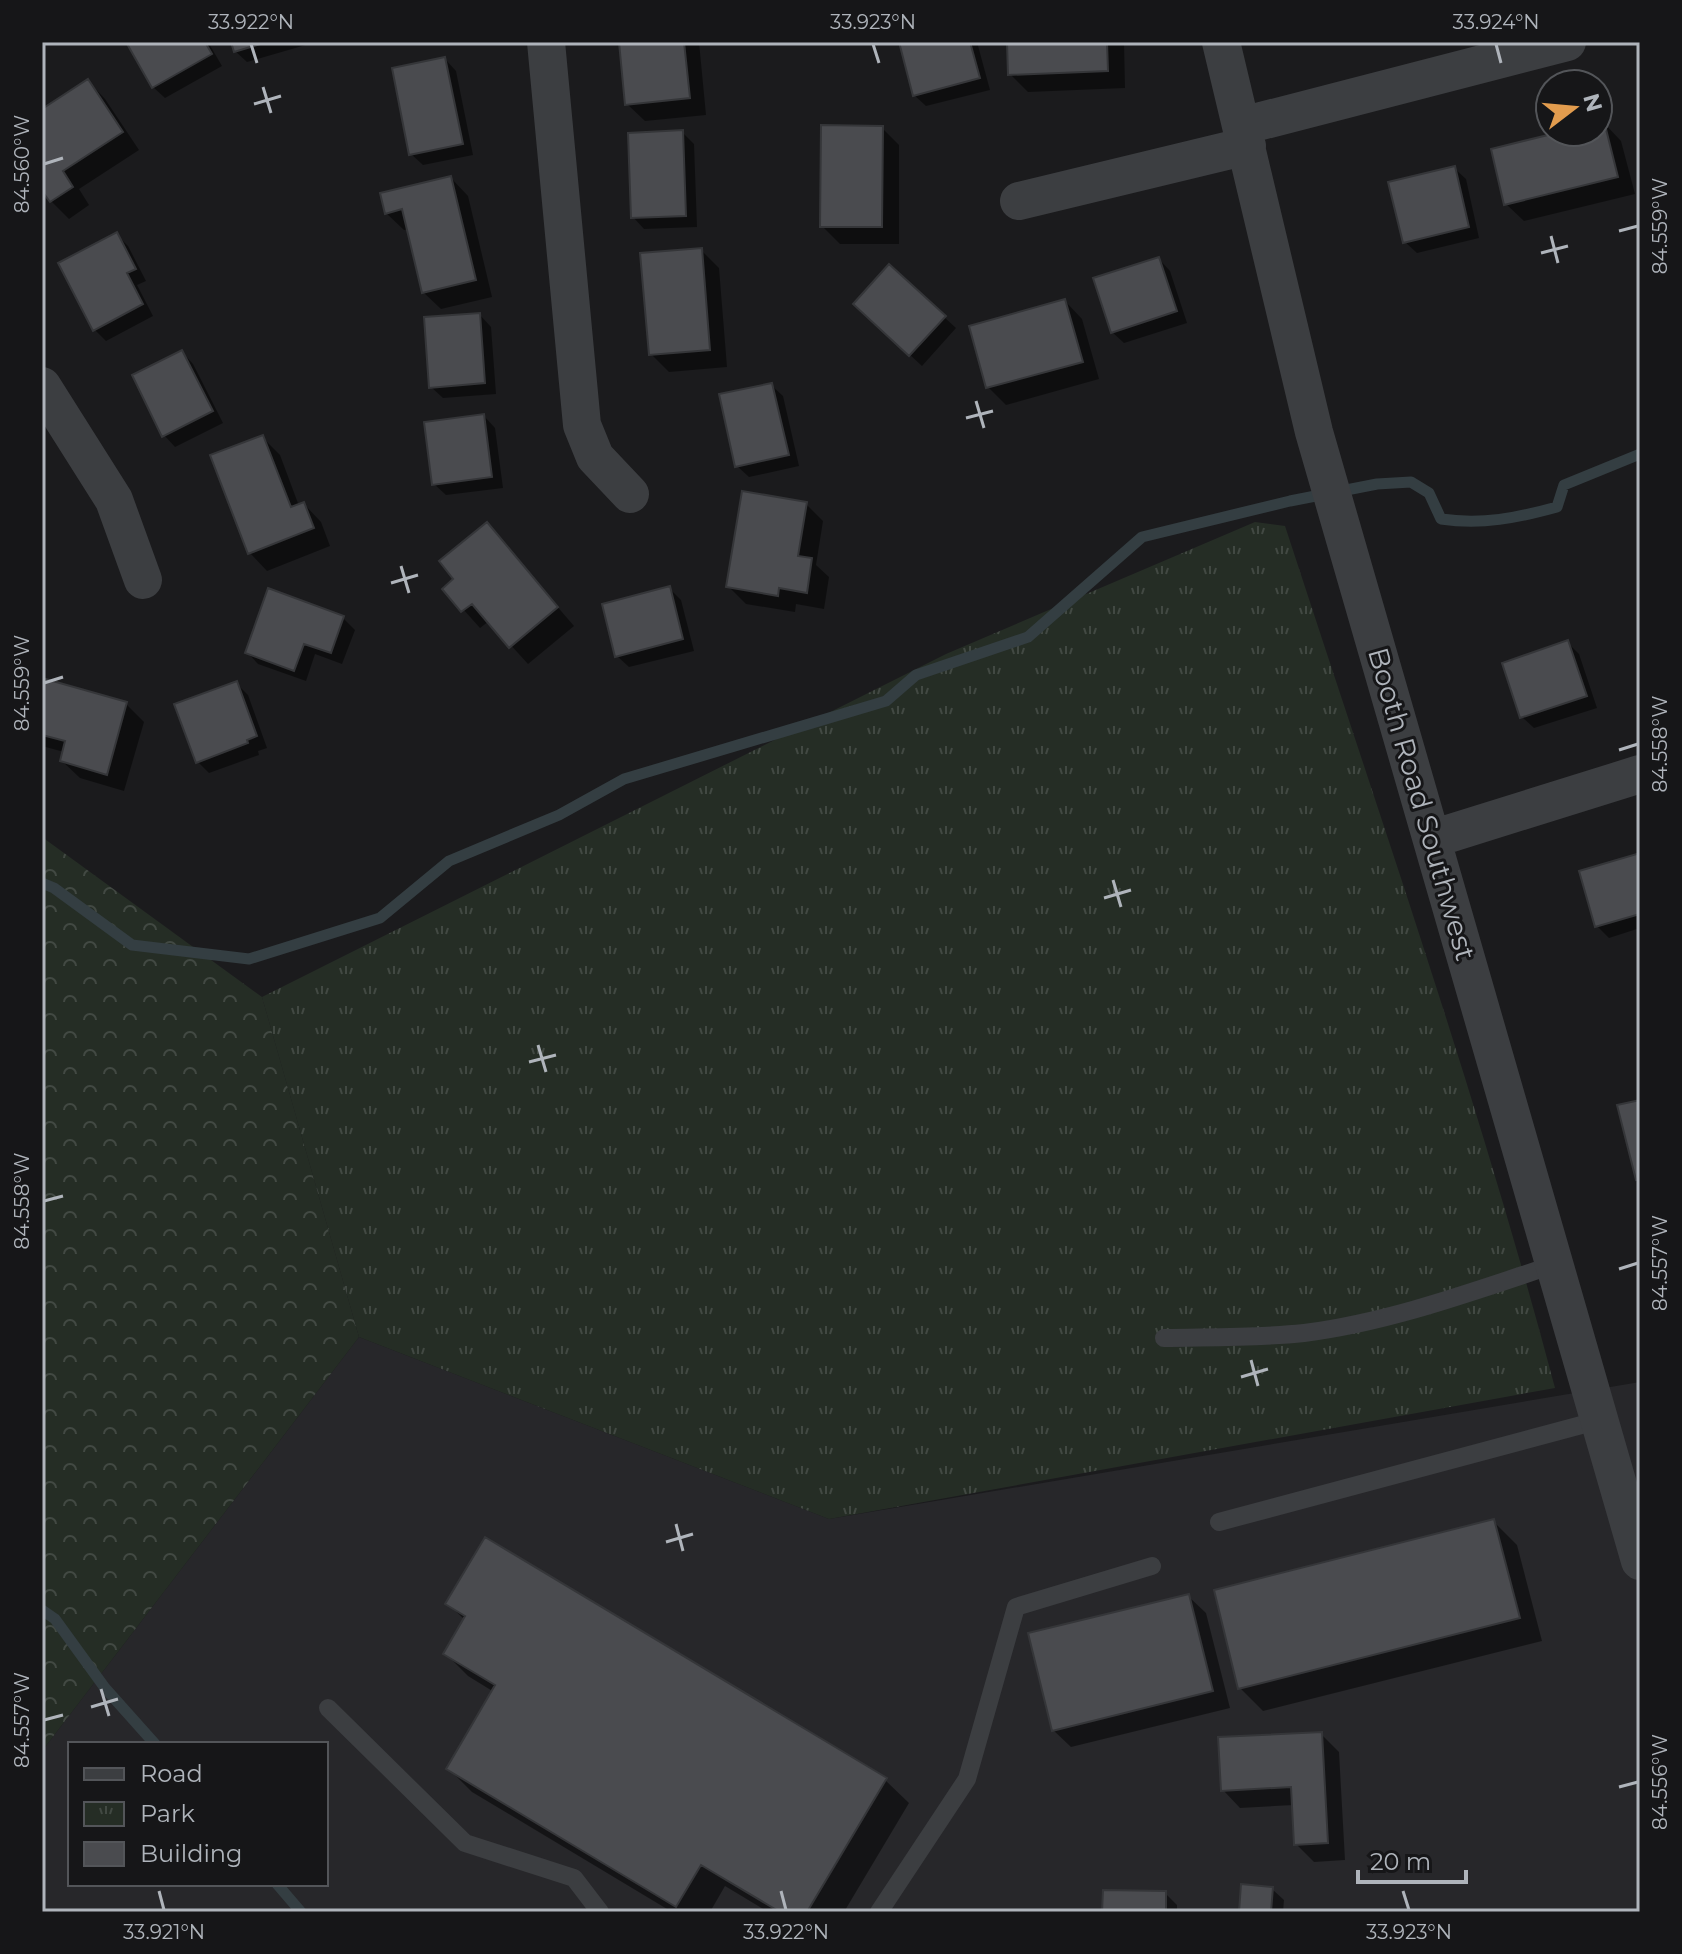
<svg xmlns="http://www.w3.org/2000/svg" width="1682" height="1954" viewBox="0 0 1682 1954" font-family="Montserrat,sans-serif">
<defs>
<pattern id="forest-crowns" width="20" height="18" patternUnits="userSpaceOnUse" patternTransform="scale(2)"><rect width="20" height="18" fill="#252d25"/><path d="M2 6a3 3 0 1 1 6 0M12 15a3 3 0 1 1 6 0" fill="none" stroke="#424943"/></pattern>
<pattern id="park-tufts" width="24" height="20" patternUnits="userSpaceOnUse" patternTransform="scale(2)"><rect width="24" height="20" fill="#252d25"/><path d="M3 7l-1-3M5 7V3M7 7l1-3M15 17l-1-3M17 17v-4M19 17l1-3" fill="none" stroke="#424943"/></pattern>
</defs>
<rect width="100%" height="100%" fill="#1b1b1d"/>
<!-- built -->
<path fill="#27272a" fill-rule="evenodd" d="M359 1337 829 1519 1640 1382V1912H42V1751ZM70 1744H326V1884H70Z"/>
<!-- forest -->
<path fill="url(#forest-crowns)" d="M42 837 262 997 359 1337 42 1751Z"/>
<!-- park -->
<path fill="url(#park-tufts)" d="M1255 522 1285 526C1378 812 1478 1097 1555 1388L829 1519 359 1337 262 997 946 654Z"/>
<!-- shadow -->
<path fill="#0007" d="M129 42H208L222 66 165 98 153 87Z
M233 42H316L247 62 235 51Z
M621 42H699L706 115 645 121 627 104Z
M908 42H977L990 90 926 106 914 95Z
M1009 42H1124L1125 88 1028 92 1010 74Z
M445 59 456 71 473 155 423 165 411 154Z
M88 81 105 99 139 150 79 189 89 205 69 219 51 201 42 187V111Z
M1604 123 1621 141 1635 194 1524 221 1506 204 1569 132H1598V125Z
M882 128 899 145V244H840L822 226Z
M682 132 694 144 697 227 644 229 633 217Z
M1454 168 1466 179 1479 238 1417 253 1405 242Z
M451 178 468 196 492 297 441 309 423 292 409 229 404 230 386 213Z
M117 235 128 246 146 281 137 285 153 316 106 341 94 329Z
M701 250 719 268 727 367 669 372 651 354Z
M1159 259 1170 271 1187 323 1124 343 1112 332Z
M1065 301 1082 319 1099 379 1006 405 988 387Z
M480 315 491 327 496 394 443 398 431 387Z
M867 315 944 317 956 328 922 366Z
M182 352 193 364 223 423 175 447 164 435Z
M771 385 783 396 799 466 749 477 737 466Z
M484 416 495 428 503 488 446 495 434 484Z
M262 437 280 455 299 506 304 504 321 522 330 546 267 571 250 553Z
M806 504 823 521 816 565 829 577 824 609 796 604 795 612 746 604 728 586Z
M486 524 574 626 528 664 489 621 480 628 445 589 456 580Z
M669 588 681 600 694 651 629 667 617 656Z
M269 591 343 618 355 630 342 664 315 654 306 681 258 664 247 652Z
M1568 643 1579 654 1597 708 1534 728 1522 717Z
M42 680 126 704 144 722 124 791 80 778 62 761 64 752 42 746Z
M236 683 248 695 267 748 258 751 259 755 209 773 198 762Z
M1640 855V928L1609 938 1597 926Z
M1494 1522 1517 1545 1542 1641 1263 1711 1240 1688Z
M1188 1596 1206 1613 1230 1708 1071 1747 1053 1730Z
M448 1604 885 1780 909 1803 844 1912H768L725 1886 710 1912H672L472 1792 448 1768 494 1692 468 1676 445 1653 465 1620Z
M1321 1734 1339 1752 1345 1860 1314 1862 1296 1844 1294 1805 1240 1808 1223 1790Z
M1272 1889 1284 1900 1283 1912H1241Z
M1165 1893 1177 1905V1912H1104Z"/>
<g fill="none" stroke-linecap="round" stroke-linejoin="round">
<!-- stream -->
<path stroke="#343e42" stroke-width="11" d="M42 883 54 888 132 945 249 959 380 918 449 861 559 815 624 779 886 701 916 675 1028 637 1142 537 1290 501 1377 484 1411 482 1429 493 1441 519C1482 525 1517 518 1557 507L1564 485 1640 454
M42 1610 55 1619 105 1688 155 1744
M277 1884 301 1912"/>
</g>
<!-- building -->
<path fill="#4a4b4f" stroke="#353639" stroke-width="2" d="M126 42H205L212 54 152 88Z
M231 42H267L234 52Z
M619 42H684L690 98 625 105Z
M899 42H970L980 78 913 96Z
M1007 42H1107L1108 71 1008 75Z
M445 57 463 144 409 155 392 68Z
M88 79 123 132 63 171 73 187 50 202 42 191V109Z
M1604 121 1618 177 1504 205 1491 149 1560 132H1598V123Z
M821 125 883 126 882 227H820Z
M683 130 686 216 631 218 628 133Z
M1455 166 1469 227 1403 243 1388 182Z
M451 176 476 280 422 293 402 209 385 214 380 193Z
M117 232 136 269 127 273 143 304 93 331 58 263Z
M702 248 710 350 649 355 640 253Z
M1159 257 1177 311 1111 333 1093 278Z
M889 264 946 316 909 356 853 304Z
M1065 299 1083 362 986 388 969 326Z
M480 313 485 383 429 388 424 317Z
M182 350 213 411 162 437 132 375Z
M772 383 789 455 735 467 719 394Z
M484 414 492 477 432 485 424 422Z
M263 435 291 507 304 502 314 528 248 554 210 455Z
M742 491 807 502 798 556 812 558 807 593 779 588 778 596 726 587Z
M487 522 558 607 509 648 472 604 461 612 442 589 453 579 439 561Z
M670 586 683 639 615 657 602 604Z
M268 588 344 616 331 653 304 644 294 671 245 653Z
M1568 640 1587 696 1520 718 1502 663Z
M42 678 127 702 107 775 60 761 65 741 42 735Z
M237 681 257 736 247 740 248 743 196 763 174 704Z
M1640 853V914L1595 927 1579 871Z
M1640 1100V1179L1636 1180 1617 1105Z
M1494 1519 1520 1618 1238 1689 1214 1590Z
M485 1537 887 1778 807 1912H780L701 1865 676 1907 446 1769 495 1685 443 1654 465 1616 445 1604Z
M1189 1594 1213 1691 1052 1731 1028 1633Z
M1322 1732 1328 1843 1294 1845 1291 1787 1221 1791 1218 1737Z
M1241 1884 1273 1887 1271 1912H1239Z
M1103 1890 1166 1891V1912H1102Z"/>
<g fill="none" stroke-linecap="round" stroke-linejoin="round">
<!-- service -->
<path stroke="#3c3e41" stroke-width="18" d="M1164 1338C1210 1337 1257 1338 1304 1333 1390 1322 1474 1291 1556 1264
M1219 1522 1600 1420
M328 1708 465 1843 574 1878 600 1912
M879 1912 967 1779 1016 1607 1152 1566"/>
<!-- minor -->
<path stroke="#3c3e41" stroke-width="38" d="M546 42 582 425 595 457 630 494
M1221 42 1314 432 1640 1561
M1242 126 1567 42
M1019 201 1247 146
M42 386 114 500 143 580
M1432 839 1640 774"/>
</g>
<!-- ticks -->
<path fill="none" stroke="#afb4bb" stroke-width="3" d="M251 44 257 63M873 44 879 63M1496 44 1501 63M263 87 271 113M254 104 281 96M44 164 63 158M1619 231 1638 226M1551 236 1558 263M1541 253 1568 246M976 401 984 428M966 418 993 411M401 566 409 593M391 583 418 575M44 683 63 677M1619 750 1638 744M1113 880 1121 907M1104 898 1131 890M538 1045 546 1072M529 1062 556 1055M44 1201 63 1196M1619 1269 1638 1263M1251 1360 1258 1386M1241 1377 1268 1369M676 1524 683 1551M666 1542 693 1534M101 1689 109 1716M91 1707 118 1699M44 1720 63 1715M1619 1787 1638 1782M159 1891 164 1910M781 1891 786 1910M1403 1891 1409 1910"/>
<g text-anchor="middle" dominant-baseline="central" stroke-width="6" stroke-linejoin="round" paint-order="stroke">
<!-- street labels -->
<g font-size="28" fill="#afb4bb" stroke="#161618">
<text transform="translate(1422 804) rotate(74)">Booth Road Southwest</text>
</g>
</g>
<!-- border -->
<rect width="1682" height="1954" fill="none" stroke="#161618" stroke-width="88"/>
<!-- legend -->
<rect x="68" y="1742" width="260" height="144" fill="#161618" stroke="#535559" stroke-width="2"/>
<rect x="84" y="1768" width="40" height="12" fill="#3c3e41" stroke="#535559" stroke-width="2"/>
<text x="140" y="1782" font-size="24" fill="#afb4bb">Road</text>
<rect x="84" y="1802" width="40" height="24" fill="url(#park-tufts)" stroke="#535559" stroke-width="2"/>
<text x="140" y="1822" font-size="24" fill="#afb4bb">Park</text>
<rect x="84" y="1842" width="40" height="24" fill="#4a4b4f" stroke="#535559" stroke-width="2"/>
<text x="140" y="1862" font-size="24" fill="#afb4bb">Building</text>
<!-- north arrow -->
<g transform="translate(1574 108) rotate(74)"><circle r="38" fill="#161618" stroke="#535559" stroke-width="2"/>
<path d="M0-6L14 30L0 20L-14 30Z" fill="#e29c4e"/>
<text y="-12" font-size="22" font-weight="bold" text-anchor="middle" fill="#afb4bb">N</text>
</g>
<!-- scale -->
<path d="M1358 1870v12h108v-12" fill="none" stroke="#afb4bb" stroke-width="4"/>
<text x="1370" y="1870" font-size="24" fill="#afb4bb" stroke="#161618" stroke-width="6" paint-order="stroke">20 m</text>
<rect x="44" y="44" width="1594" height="1866" fill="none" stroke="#afb4bb" stroke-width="3"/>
<g font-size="20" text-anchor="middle" fill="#afb4bb">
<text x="251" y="29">33.922°N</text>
<text x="873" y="29">33.923°N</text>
<text x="1496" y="29">33.924°N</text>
<text transform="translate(22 164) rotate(-90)" y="7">84.560°W</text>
<text transform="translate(1660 226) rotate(-90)" y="7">84.559°W</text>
<text transform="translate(22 683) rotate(-90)" y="7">84.559°W</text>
<text transform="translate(1660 744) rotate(-90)" y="7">84.558°W</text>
<text transform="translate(22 1201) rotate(-90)" y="7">84.558°W</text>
<text transform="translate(1660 1263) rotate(-90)" y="7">84.557°W</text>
<text transform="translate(22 1720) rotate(-90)" y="7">84.557°W</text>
<text transform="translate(1660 1782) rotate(-90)" y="7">84.556°W</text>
<text x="164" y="1939">33.921°N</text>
<text x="786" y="1939">33.922°N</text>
<text x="1409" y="1939">33.923°N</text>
</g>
</svg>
